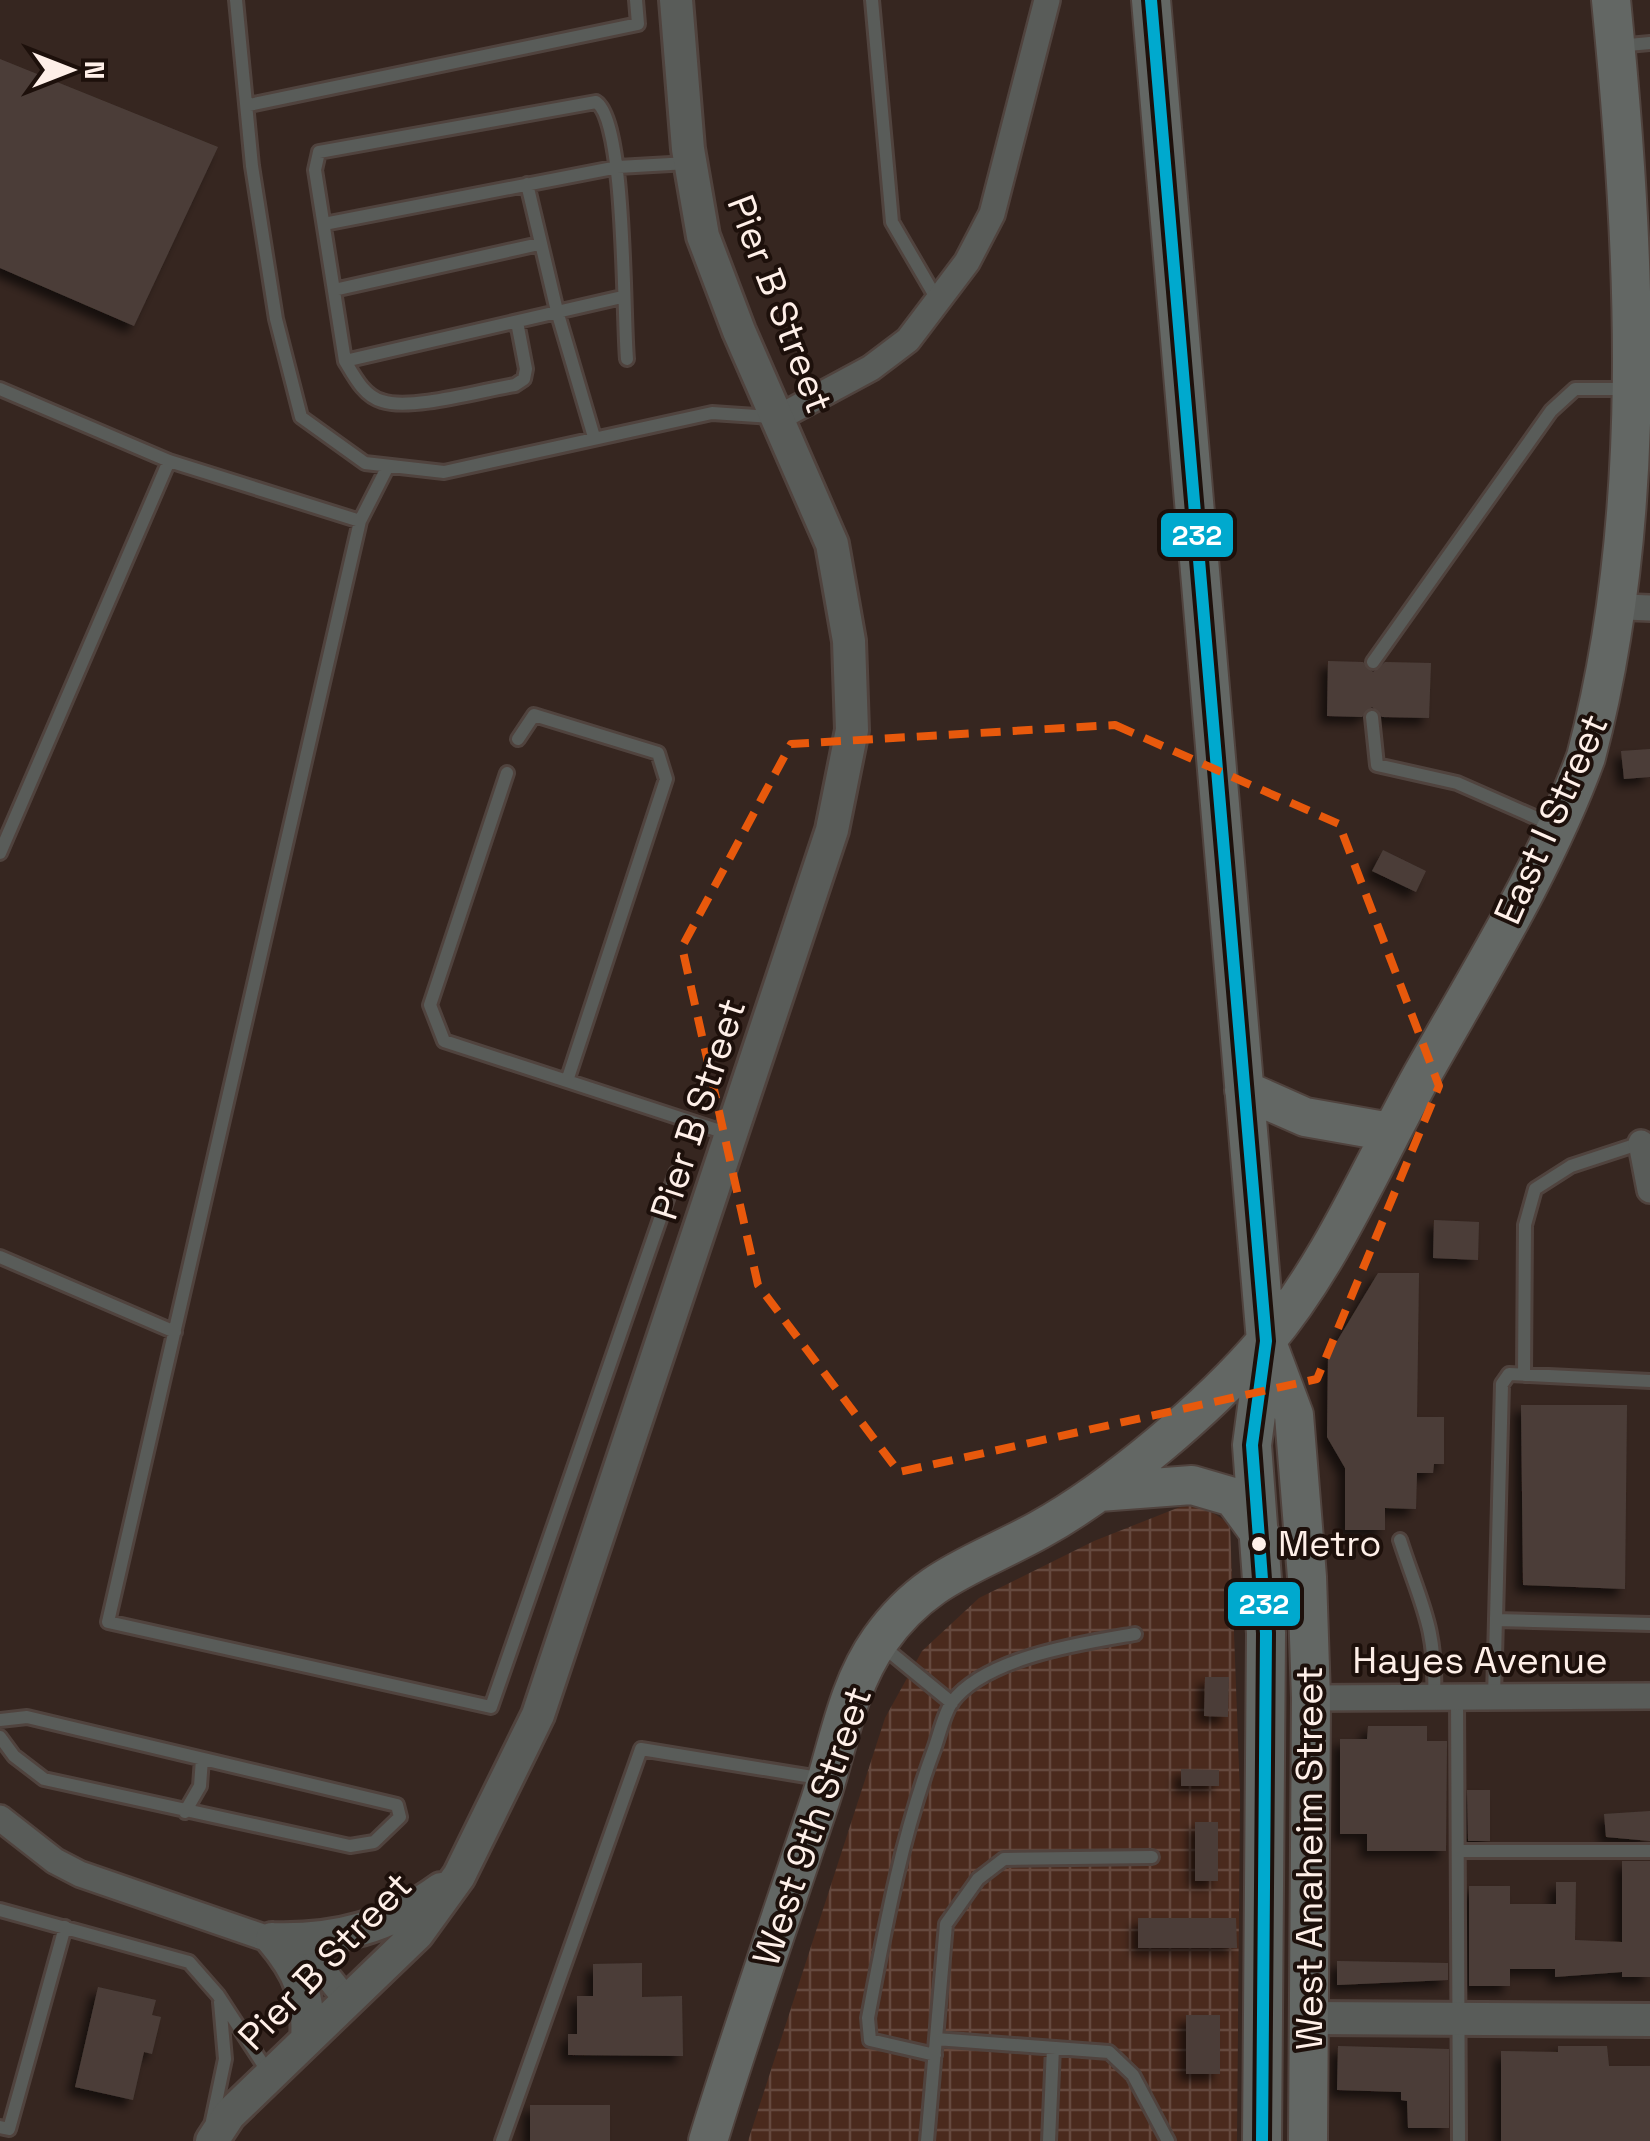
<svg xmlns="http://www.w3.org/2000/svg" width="1650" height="2141" viewBox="0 0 1650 2141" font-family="'Space Grotesk',sans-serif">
<defs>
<pattern id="industrial-grid" width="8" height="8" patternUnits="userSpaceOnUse" patternTransform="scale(2.5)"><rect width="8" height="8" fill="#4a2a1d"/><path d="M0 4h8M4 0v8" fill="none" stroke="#65493e"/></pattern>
<filter id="shadow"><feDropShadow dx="-7" dy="7" stdDeviation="5" flood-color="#0009"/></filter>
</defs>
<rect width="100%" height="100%" fill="#362620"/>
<!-- industrial -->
<path fill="url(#industrial-grid)" d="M1195 1501 1230 1524 1240 1795 1237 2141H748L885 1718 922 1651 979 1598 1094 1541Z"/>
<!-- building -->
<path fill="#4b3e39" filter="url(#shadow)" d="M0 59 218 147 134 326 0 268Z
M1328 661 1363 662 1373 672 1385 662 1431 663 1429 718 1382 717 1372 707 1362 717 1327 716Z
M1650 749V777L1624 779 1621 751Z
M1383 850 1426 871 1416 892 1372 871Z
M1434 1220 1479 1222 1478 1260 1433 1258Z
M1378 1273H1419L1417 1417H1444V1464H1434L1433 1473H1417L1416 1509 1385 1508V1530H1345V1468L1327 1437 1328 1356Z
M1521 1405H1627L1625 1589 1523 1585Z
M1205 1677H1229L1228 1717 1204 1716Z
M1368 1726H1427V1741H1447L1446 1851H1367V1834H1340V1739H1367Z
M1181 1769 1219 1770V1786H1181Z
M1467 1790H1490V1841H1468Z
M1650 1811V1841L1606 1837 1604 1814Z
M1195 1822H1218V1881H1195Z
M1622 1861H1650V1977H1622V1972L1555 1977V1969H1510V1986H1469V1886H1510V1904H1556V1882H1576L1575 1940 1622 1942Z
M1138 1918H1236L1237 1948H1138Z
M1337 1961 1448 1963V1980L1337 1985Z
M642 1963V1997L682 1996 683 2056 568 2055V2034H577V1996H593V1964Z
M98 1987 156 2000 152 2015 161 2017 152 2054 144 2052 133 2100 75 2087Z
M1186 2015H1220V2074H1186Z
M1338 2046 1449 2049V2128H1408L1407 2101 1401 2100V2092L1337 2090Z
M1558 2046H1607L1609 2066H1650V2141H1501V2051L1558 2052Z
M530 2105H610V2141H530Z"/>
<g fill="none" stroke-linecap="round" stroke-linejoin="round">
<!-- service casing -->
<g stroke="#50433e" stroke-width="18">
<path id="service" d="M236 0 252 166 276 319 301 417 365 463 444 472 712 413 772 417
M872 0 892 222 938 301
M1618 46 1650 43
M249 105 638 24 636 0
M527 184 557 311 594 437
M324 224 618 167 688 163
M334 290 539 244
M517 322 526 369 524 379 515 385C483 390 411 411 382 401 364 396 354 376 345 361L315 170 319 152 596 102C626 121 623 315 627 359
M345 361 622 297
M0 389 169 461 360 521
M388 466 360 521 108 1622 491 1707 676 1173
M1373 662 1551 411 1575 389H1629
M1372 717 1377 765 1457 783 1555 826
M507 773 430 1005 444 1041 567 1081 666 779 658 753 534 715 518 739
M0 853 169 461
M567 1081 729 1134
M0 1257 175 1332
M1524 1375 1525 1225 1535 1189 1571 1166 1641 1143
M1400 1540C1421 1605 1437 1627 1434 1698
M1496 1620 1650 1624
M880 1644 952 1703
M1494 1697 1502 1384 1509 1374 1650 1381
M1457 1698 1459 2141
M0 1720 27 1717 397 1805 400 1817 374 1842 350 1846 44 1779 14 1756 0 1737
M185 1812 200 1786 202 1759
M1458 1851H1650
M0 1910 189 1962 218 1995 268 2072
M936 2039 1109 2052 1133 2075 1168 2141
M935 2055 870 2040 868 2018C885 1928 901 1839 933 1752 939 1737 943 1715 952 1702 986 1657 1083 1643 1135 1634
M212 2121 225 2059 220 2002
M0 2127 9 2129 65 1927
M502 2141 641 1749 825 1779
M927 2141 946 1924 978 1879 1004 1859 1152 1857
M1049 2141 1053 2048"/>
</g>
<!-- minor casing -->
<g stroke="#50433e" stroke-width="30">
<path id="minor" d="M780 417 871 368 908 340 967 262 992 214 1047 0
M1626 607 1650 608
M1641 1143 1650 1190
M1311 1698 1650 1696
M0 1818 55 1861 80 1874 292 1947 329 1978 348 2002"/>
</g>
<!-- tertiary casing -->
<g stroke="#50433e" stroke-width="38">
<path id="tertiary" d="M272 1939C336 1941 389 1927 441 1889
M272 1939C300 1972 310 1997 307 2040
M1309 2018 1650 2020
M212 2141 229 2115 417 1934 459 1876 538 1715 832 830 852 730 849 641 832 544 739 331 703 236 688 149 676 0"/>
</g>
<!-- secondary casing -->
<g stroke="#50433e" stroke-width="42">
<path id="secondary" d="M1151 0 1266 1341 1252 1445 1266 1633 1262 2141
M1244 1090 1305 1117 1390 1132
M1269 1348 1294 1415 1307 1577 1311 1698 1308 2141
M1099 1492 1192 1485 1233 1497 1260 1534
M708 2141C743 2027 782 1914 820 1801 838 1747 846 1688 880 1640 925 1576 976 1565 1039 1530 1113 1489 1211 1406 1266 1341 1331 1264 1373 1163 1422 1075 1480 972 1545 869 1586 757 1650 515 1636 250 1611 0"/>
</g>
<!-- service -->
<use href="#service" stroke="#595c59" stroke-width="12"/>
<!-- minor -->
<use href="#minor" stroke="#595c59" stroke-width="25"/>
<!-- tertiary -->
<use href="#tertiary" stroke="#595c59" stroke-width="32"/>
<!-- secondary -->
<use href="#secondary" stroke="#636764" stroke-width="38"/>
<!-- bus-1 casing -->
<g stroke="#1d100b" stroke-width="20">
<path id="bus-1" d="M1151 0 1266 1341 1252 1445 1266 1633 1262 2141"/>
</g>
<!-- bus-1 -->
<use href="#bus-1" stroke="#00a9ce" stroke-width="12"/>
</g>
<!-- marked area -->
<path fill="none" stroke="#e8590c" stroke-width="8" stroke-dasharray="20 12" stroke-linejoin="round" d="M1115 725 1339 824 1439 1086 1317 1379 899 1472 758 1285 682 947 791 744Z"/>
<!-- markers -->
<circle fill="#feefe8" stroke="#1d100b" stroke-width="4" cx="1259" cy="1544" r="9"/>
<g text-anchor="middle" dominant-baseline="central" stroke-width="8" stroke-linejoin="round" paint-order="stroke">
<!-- bus labels -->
<g font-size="36" fill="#feefe8" stroke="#1d100b" text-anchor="start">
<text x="1278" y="1544">Metro</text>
</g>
<!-- street labels -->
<g font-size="38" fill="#feefe8" stroke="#1d100b">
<text transform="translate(780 304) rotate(69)">Pier B Street</text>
<text transform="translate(1551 819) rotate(-66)">East I Street</text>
<text transform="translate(698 1109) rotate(-72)">Pier B Street</text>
<text x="1480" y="1660">Hayes Avenue</text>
<text transform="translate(812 1826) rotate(-71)">West 9th Street</text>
<text transform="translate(1309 1858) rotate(-90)">West Anaheim Street</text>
<text transform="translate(325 1961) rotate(-46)">Pier B Street</text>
</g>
</g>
<g stroke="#1d100b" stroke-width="4">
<rect x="1159" y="511" width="76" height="48" rx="10" fill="#00a9ce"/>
<rect x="1226" y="1580" width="76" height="48" rx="10" fill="#00a9ce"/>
</g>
<g font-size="28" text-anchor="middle" font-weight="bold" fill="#fff">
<text x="1197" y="545">232</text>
<text x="1264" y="1614">232</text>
</g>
<!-- north arrow -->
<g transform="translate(70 70) rotate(90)" stroke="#1d100b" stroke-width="8" paint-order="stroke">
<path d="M0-8L18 38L0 25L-18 38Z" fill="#feefe8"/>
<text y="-15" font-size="28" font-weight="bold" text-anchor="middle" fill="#feefe8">N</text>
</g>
</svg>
